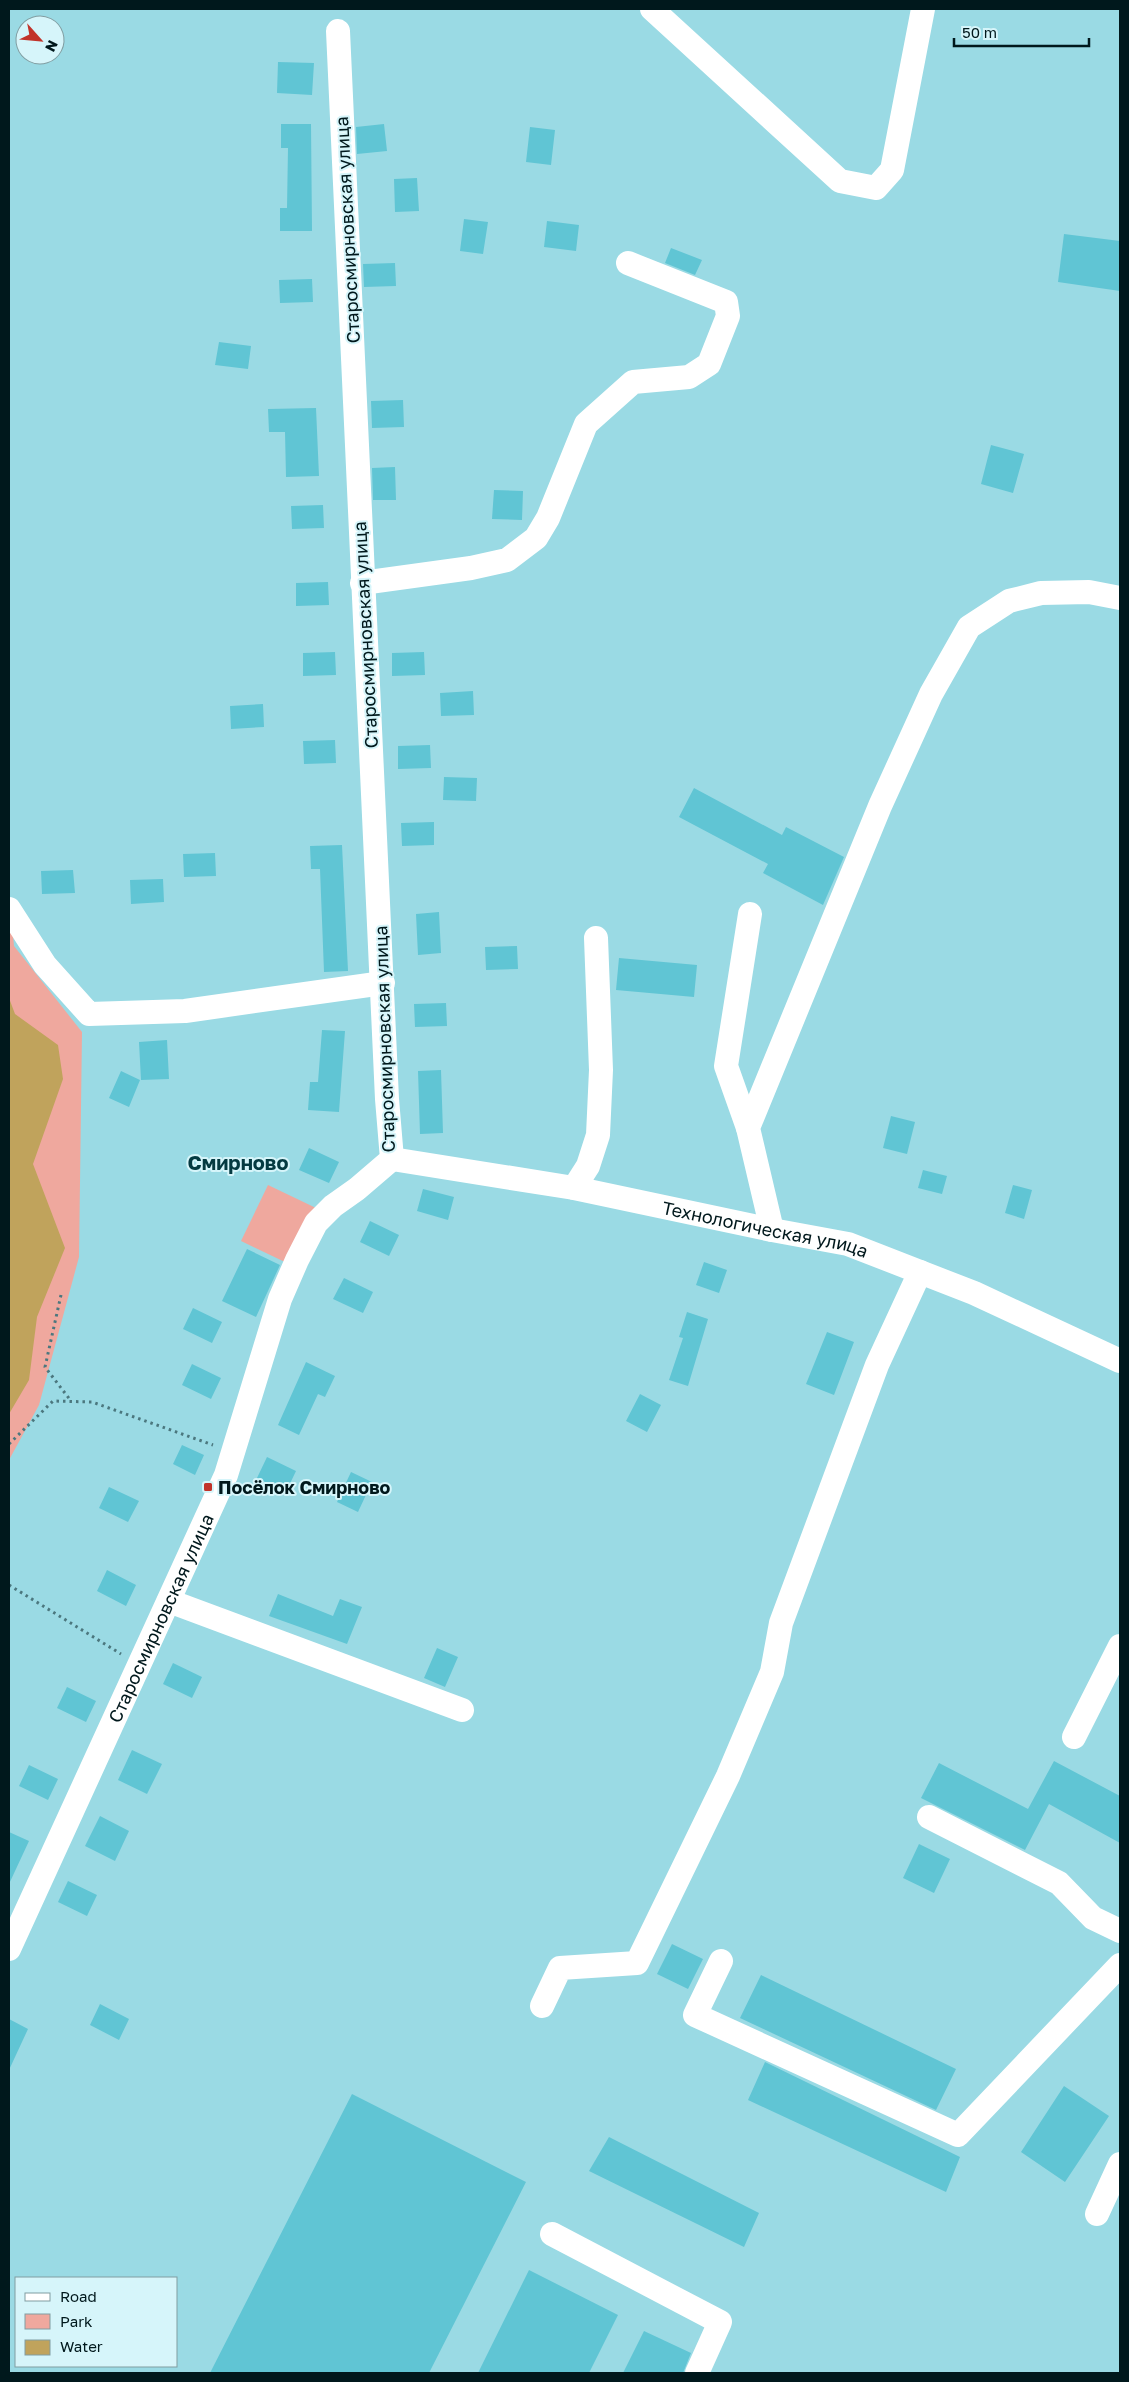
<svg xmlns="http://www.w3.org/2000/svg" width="1129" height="2382" viewBox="0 0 1129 2382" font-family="'Golos Text',sans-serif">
<rect width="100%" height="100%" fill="#9adae4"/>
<!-- green -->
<path fill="#efa89e" d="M9 894 14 946 82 1032 79 1257 39 1405 9 1460Z
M268 1185 316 1208 289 1264 241 1241Z"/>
<!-- water -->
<path fill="#c0a35c" d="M9 998 15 1014 58 1045 63 1079 33 1164 65 1248 37 1317 29 1380 9 1414Z"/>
<!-- building -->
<path fill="#60c5d4" d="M278 62 314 63 312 95 277 93Z
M281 124H311L312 231H280V208H287L288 148H281Z
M384 124 387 151 357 154 356 127Z
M530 127 555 130 551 165 526 162Z
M417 178 419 211 395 212 394 179Z
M464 219 488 222 483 254 460 251Z
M547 221 579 225 576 251 544 247Z
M1064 234 1120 241V291L1058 282Z
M671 248 702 260 695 275 665 263Z
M395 263 396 286 364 287 363 264Z
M312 279 313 302 280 303 279 280Z
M219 342 251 346 248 369 215 365Z
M403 400 404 427 372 428 371 401Z
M316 408 319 476 286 477 285 432H269L268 409Z
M991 445 1024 454 1013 493 981 484Z
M395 467 396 500H373L372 468Z
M494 490 523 491 522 520 492 519Z
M323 505 324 528 292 529 291 506Z
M328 582 329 605 296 606V583Z
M335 652 336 675 303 676V653Z
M424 652 425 675 392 676V653Z
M473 691 474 715 441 716 440 693Z
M263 704 264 727 231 729 230 706Z
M335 740 336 763 304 764 303 741Z
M430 745 431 768 398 769V746Z
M444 777 477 778 476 801 443 800Z
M694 788 782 835 786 827 844 857 823 905 763 873 768 864 679 817Z
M434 822V845L402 846 401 823Z
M342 845 348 971 324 972 320 869H311L310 846Z
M215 853 216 876 184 877 183 854Z
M73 870 75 893 42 894 41 871Z
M163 879 164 902 131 904 130 880Z
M439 912 441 953 418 955 416 914Z
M517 946 518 969 486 970 485 947Z
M619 958 697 965 694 997 616 990Z
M446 1003 447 1026 415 1027 414 1004Z
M322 1030 345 1031 339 1112 308 1110 310 1082H318Z
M167 1040 169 1079 141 1080 139 1042Z
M441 1070 443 1133 420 1134 418 1071Z
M121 1071 140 1080 129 1107 109 1098Z
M891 1116 915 1122 907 1154 883 1148Z
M309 1148 339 1162 329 1183 299 1170Z
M923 1170 947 1176 942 1194 918 1188Z
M1013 1185 1032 1190 1024 1219 1005 1213Z
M423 1189 454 1197 448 1220 417 1211Z
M370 1221 399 1235 389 1256 360 1242Z
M247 1249 280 1265 256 1317 222 1301Z
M704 1262 727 1270 719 1293 696 1285Z
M344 1278 373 1292 363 1313 333 1299Z
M193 1308 222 1322 212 1343 183 1329Z
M687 1312 708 1319 688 1386 669 1380 683 1338 679 1337Z
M827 1332 854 1342 834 1395 806 1384Z
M306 1362 335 1376 325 1397 318 1394 299 1435 278 1425Z
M192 1364 221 1378 211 1399 182 1385Z
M640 1394 661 1405 647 1432 626 1421Z
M182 1445 204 1455 195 1475 173 1464Z
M267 1457 296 1471 286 1492 257 1478Z
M351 1472 372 1482 358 1512 337 1502Z
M109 1487 139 1501 128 1522 99 1508Z
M107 1570 136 1585 126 1606 97 1591Z
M278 1594 333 1616 340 1599 362 1607 347 1644 269 1616Z
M437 1648 458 1657 445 1687 424 1678Z
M173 1663 202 1677 192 1698 163 1684Z
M67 1687 96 1701 86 1722 57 1708Z
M132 1750 162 1764 147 1794 118 1780Z
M1054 1761 1120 1796V1843L1049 1804 1025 1850 921 1798 939 1763 1028 1809Z
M29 1765 58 1779 48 1800 19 1786Z
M100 1816 129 1831 115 1861 85 1846Z
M9 1832 29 1841 9 1884Z
M919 1844 950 1859 934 1893 903 1878Z
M68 1881 97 1895 87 1916 58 1902Z
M672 1944 703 1959 688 1989 657 1974Z
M761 1975 956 2069 936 2110 740 2018Z
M100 2004 129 2019 119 2040 90 2025Z
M9 2019 28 2029 9 2070Z
M765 2062 960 2157 946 2192 748 2100Z
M1064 2086 1109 2116 1065 2182 1021 2152Z
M352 2094 526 2182 429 2373H210Z
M609 2137 759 2213 744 2247 589 2171Z
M529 2270 618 2315 589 2373H478Z
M644 2331 691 2353 683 2373H623Z"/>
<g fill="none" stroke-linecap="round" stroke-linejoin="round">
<!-- path -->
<path stroke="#4b777e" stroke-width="3" stroke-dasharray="2.5 4" stroke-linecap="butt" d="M61 1295 45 1367 71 1401
M9 1444 53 1401 92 1402 213 1445
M9 1585 121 1654"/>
<!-- minor -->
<g stroke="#fff" stroke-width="24">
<path d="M652 9 840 181 876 188 892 170 923 9"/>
<path d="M362 583 471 568 507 560 536 538 548 518 586 424 633 382 689 377 709 364 728 316 726 302 628 263"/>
<path d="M9 909 45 965 89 1014 185 1011 383 983"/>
<path d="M748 1128 726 1066 750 914"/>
<path id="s1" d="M392 1159 574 1188 772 1230 848 1244 974 1293 1120 1361"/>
<path d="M574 1188 588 1166 598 1135 601 1070 596 938"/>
<path d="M772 1230 748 1128 880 806 931 694 969 627 1009 601 1041 593 1089 592 1120 598"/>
<path d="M169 1601 462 1710"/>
<path d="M1074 1737 1120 1646"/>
<path d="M929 1817 1059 1883 1093 1918 1120 1931"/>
<path id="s2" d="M9 1949 226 1475 280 1299 297 1260 316 1223 333 1206 357 1189 392 1159 387 1099 338 31"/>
<path d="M721 1961 695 2015 958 2135 1120 1965"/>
<path d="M542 2006 560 1968 637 1963 728 1776 772 1672 781 1623 877 1365 920 1272"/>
<path d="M1097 2214 1120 2164"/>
<path d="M552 2234 720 2322 697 2373"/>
</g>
</g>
<!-- markers -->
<rect fill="#c1332a" stroke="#d6f5fa" stroke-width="2" x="203" y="1482" width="10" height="10" rx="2.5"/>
<g text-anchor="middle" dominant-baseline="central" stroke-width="4" stroke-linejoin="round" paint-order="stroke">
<!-- street labels -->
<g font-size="18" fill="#00181c" stroke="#d6f5fa">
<text transform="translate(347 230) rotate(-93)">Старосмирновская улица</text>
<text transform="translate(365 635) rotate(-93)">Старосмирновская улица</text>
<text transform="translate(384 1039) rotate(-92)">Старосмирновская улица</text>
<text stroke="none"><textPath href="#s1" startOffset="380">Технологическая улица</textPath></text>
<text stroke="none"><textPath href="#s2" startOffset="364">Старосмирновская улица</textPath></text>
</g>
<!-- poi labels -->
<g font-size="18" font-weight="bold" fill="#00181c" stroke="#d6f5fa" text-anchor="start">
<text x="218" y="1487">Посёлок Смирново</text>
</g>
<!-- quarter labels -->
<g font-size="20" font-weight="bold" fill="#043a41" stroke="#d6f5fa">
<text x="238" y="1162">Смирново</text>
</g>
</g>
<!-- border -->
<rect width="1129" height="2382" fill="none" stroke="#00181c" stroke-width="20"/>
<!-- legend -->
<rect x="15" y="2277" width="162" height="90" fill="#d6f5fa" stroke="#809da1"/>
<rect x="25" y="2293" width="25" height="8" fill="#ffffff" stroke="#809da1"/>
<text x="60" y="2302" font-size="15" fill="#00181c">Road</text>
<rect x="25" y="2314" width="25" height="15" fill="#efa89e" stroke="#809da1"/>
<text x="60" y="2327" font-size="15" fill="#00181c">Park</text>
<rect x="25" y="2340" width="25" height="15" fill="#c0a35c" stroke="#809da1"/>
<text x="60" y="2352" font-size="15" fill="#00181c">Water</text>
<!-- north arrow -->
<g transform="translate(40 40) rotate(117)"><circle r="24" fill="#d6f5fa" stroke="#809da1"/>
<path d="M0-4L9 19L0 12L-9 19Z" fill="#c1332a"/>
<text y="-8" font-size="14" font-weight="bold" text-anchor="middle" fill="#00181c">N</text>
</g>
<!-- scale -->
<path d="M954 38v8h135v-8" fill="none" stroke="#00181c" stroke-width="2.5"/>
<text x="962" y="38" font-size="15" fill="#00181c" stroke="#d6f5fa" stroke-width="4" paint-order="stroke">50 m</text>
</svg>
